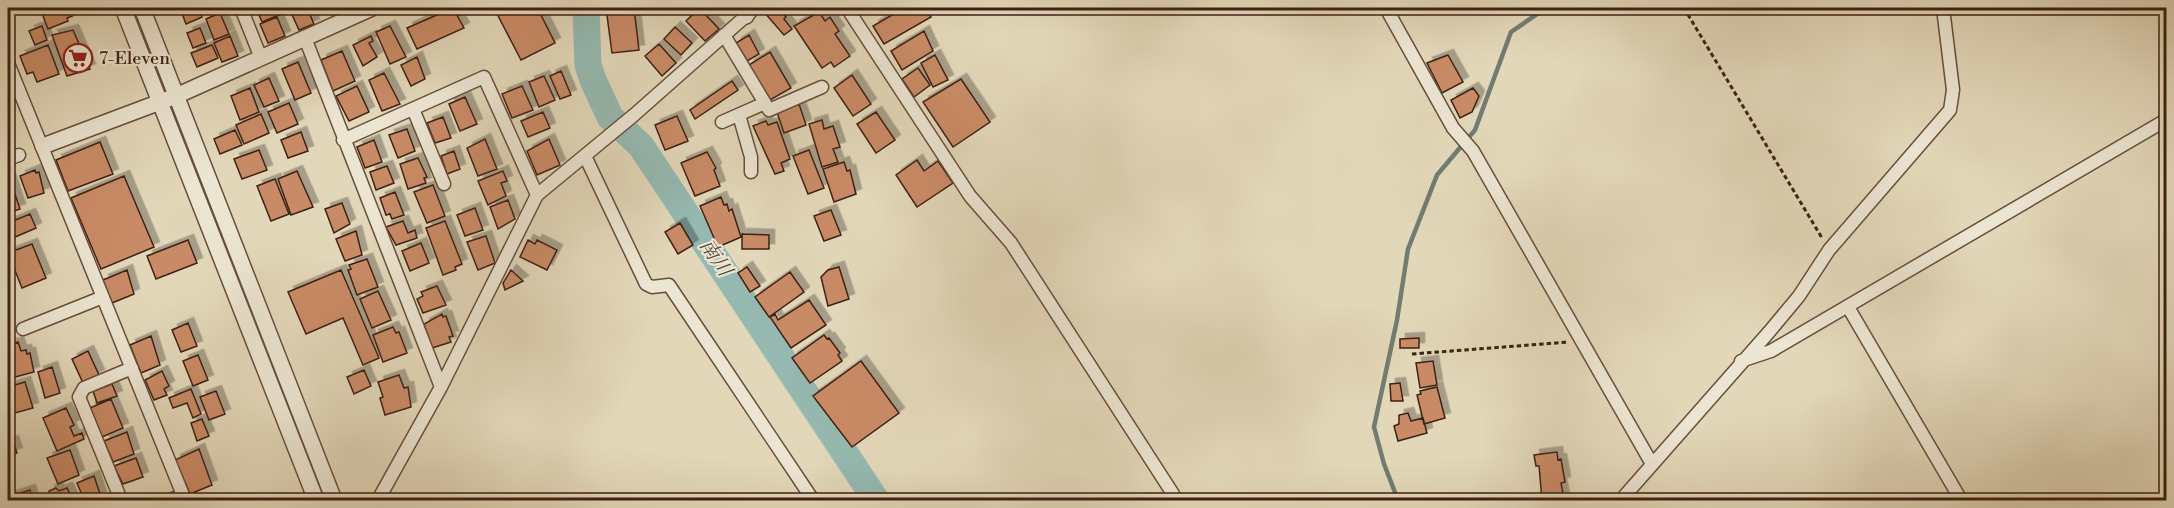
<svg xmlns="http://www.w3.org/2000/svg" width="2174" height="508" viewBox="0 0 2174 508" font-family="'Libre Bodoni','Noto Serif JP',serif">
<defs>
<filter id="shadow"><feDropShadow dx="5.5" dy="-5.5" stdDeviation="0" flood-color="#0004"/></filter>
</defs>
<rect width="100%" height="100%" fill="#e2d7b9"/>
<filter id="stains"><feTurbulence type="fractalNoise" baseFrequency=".00333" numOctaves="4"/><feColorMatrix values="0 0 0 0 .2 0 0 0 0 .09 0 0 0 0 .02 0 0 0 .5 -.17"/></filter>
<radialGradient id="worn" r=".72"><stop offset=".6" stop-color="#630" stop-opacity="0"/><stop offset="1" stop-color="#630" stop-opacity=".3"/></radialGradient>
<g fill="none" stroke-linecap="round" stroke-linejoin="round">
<!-- stream -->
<path stroke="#727c72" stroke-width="4.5" d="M1398 500 1384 464 1374 427 1397 320 1408 249 1437 175 1475 130 1511 32 1546 8"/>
<!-- river -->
<path stroke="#95b9b1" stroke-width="27" d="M586 8 588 65 593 80 610 117 641 146 876 500"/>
</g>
<!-- building -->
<path fill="#c98b66" stroke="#3e2013" stroke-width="1.5" filter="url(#shadow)" d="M40 8H69L72 16 67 18 68 21 48 29Z
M180 8H198L202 17 186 24Z
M256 8H276L279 15 262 22Z
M289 8H307L314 24 299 30Z
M453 8 464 28 417 49 407 28Z
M494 8H546L548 12 541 15 555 43 521 60Z
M606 8H634L639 50 612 53Z
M699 8 707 12 705 14 719 29 705 41 686 21Z
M769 8H778L786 17 784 19 792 29 784 35 764 12Z
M904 8H925L931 17 884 44 873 26Z
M819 12 825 21 830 17 839 31 835 34 850 56 834 67 831 62 822 68 794 26Z
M220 13 229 34 214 40 206 19Z
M277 17 285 36 268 43 260 24Z
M42 26 47 40 35 45 29 31Z
M390 26 406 57 390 64 376 32Z
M675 27 692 43 681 55 664 39Z
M200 28 206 43 193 48 187 33Z
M73 30 90 69 67 76 52 35Z
M924 31 933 51 902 70 891 51Z
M749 35 759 54 747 61 736 43Z
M230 36 238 56 222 62 214 43Z
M371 36 373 41 369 43 377 57 363 66 353 45Z
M659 44 676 63 662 76 645 56Z
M48 45 59 74 37 82 33 72 27 74 20 56Z
M212 45 218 58 197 67 191 53Z
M342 51 355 81 333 91 321 60Z
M770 52 791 88 770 100 749 65Z
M935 55 948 80 933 87 921 63Z
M1448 55 1463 82 1442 93 1427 63Z
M417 57 425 79 411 86 401 65Z
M298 62 311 93 295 100 282 69Z
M918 68 930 85 914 97 902 79Z
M561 71 571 95 560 99 550 76Z
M384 73 400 104 382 111 369 80Z
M852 75 871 104 853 116 834 88Z
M544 76 555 100 539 107 529 82Z
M269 78 279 101 264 107 254 85Z
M961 79 990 122 953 147 923 102Z
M732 81 738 90 695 119 690 110Z
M357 86 369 112 349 121 336 96Z
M522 86 533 110 512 118 502 94Z
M250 88 259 112 240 120 231 96Z
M1473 88 1479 96 1472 112 1460 118 1451 100Z
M465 97 477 124 460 131 449 104Z
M289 103 298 124 277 133 268 112Z
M799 104 806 125 784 133 777 112Z
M543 112 550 128 528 137 521 121Z
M876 112 895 140 876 153 857 124Z
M261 114 269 133 244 144 236 125Z
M677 116 688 141 665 150 655 125Z
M443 117 451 138 435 143 427 123Z
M822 120 824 129 833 126 840 147 833 149 838 162 822 167 809 124Z
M766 121 768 125 777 122 790 159 781 163 784 171 775 174 753 126Z
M407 129 415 151 398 158 389 135Z
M235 130 242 145 220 154 214 139Z
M301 132 308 151 288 158 281 140Z
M485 139 497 169 478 176 467 148Z
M549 139 560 165 537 175 527 151Z
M374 140 382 162 365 168 357 147Z
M100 142 113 174 68 191 56 160Z
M259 150 267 170 242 179 234 159Z
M809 150 824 188 808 194 793 156Z
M454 151 460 169 447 174 441 156Z
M707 152 716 168 714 170 720 186 695 196 681 163Z
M418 158 427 177 424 178 426 183 408 189 400 164Z
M917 160 924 171 938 161 953 183 917 207 896 175Z
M844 162 847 171 850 170 856 194 834 202 823 169Z
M387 166 394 183 376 190 370 172Z
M35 170 36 173 39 172 44 193 28 198 20 176Z
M297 171 313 207 291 215 278 179Z
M503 171 507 181 501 183 506 196 488 205 478 181Z
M124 176 154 247 101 269 71 198Z
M8 179H10L20 209 8 213Z
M275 179 289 214 271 221 257 186Z
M433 185 445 216 427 223 414 192Z
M395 192 404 215 392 219 390 214 386 215 380 198Z
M721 197 724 205 727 204 729 211 732 209 741 237 718 247 700 206Z
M508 200 515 219 498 229 490 207Z
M342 203 350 224 334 233 325 209Z
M475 208 483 230 465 236 457 215Z
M831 210 841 235 824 241 814 216Z
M30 214 36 228 8 240V223Z
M403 221 408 233 415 230 417 238 396 245 386 227Z
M445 221 462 264 455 267 456 270 443 275 426 228Z
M680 223 693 245 678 254 665 232Z
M356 231 362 255 345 261 336 239Z
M742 234 769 235V249H742Z
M486 236 495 263 478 270 467 242Z
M188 240 197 263 156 279 147 256Z
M528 240 535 244 537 240 557 250 547 270 520 257Z
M421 243 429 263 410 271 402 251Z
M32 244 46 278 22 288 8 253Z
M367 259 378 287 357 295 348 270 351 269 349 265Z
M747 267 760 286 750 292 738 273Z
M839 267 849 299 828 306 821 277 828 270Z
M127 270 134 294 112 303 103 280Z
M341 270 379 358 363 365 343 318 306 334 288 292Z
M511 270 523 281 505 290 503 283Z
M790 272 804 292 769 317 755 297Z
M437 286 446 305 423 313 417 299 423 296 421 292Z
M378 291 391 320 372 328 360 299Z
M809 300 826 325 791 348 770 317 775 314 778 320Z
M442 314 443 317 446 316 453 336 449 337 451 342 432 348 424 324Z
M188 323 197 346 181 352 172 330Z
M393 327 396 333 399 332 407 353 383 362 373 335Z
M824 335 827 339 829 338 840 353 838 355 842 361 810 383 792 358Z
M151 336 160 365 141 373 130 345Z
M1419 338V348H1400V339Z
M10 342V345L18 342 21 351 26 350 27 354 30 353 34 372 15 377 8 357Z
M88 351 99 375 83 383 72 359Z
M198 355 208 380 193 386 183 361Z
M861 361 899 413 852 447 813 396Z
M1433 361 1437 385 1420 388 1416 363Z
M52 367 60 393 45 398 38 372Z
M364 370 371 386 354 394 347 377Z
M162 371 169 386 164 389 167 395 154 400 145 380Z
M399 375 404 388 408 387 411 407 385 415 380 398 383 397 378 382Z
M25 382 33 408 11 414 8 387Z
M1400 383 1403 401H1391L1390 384Z
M112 384 117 396 97 403 93 391Z
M1437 387 1445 418 1424 424 1417 395 1421 394 1420 391Z
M191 389 201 414 193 418 187 403 173 408 169 398Z
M216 391 225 414 209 420 200 397Z
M111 399 123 428 102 437 90 408Z
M66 408 74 425 70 427 74 436 82 433 84 439 57 451 43 418Z
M1408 413 1411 421 1423 418 1427 433 1398 441 1394 426 1399 424V415Z
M202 419 209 436 197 441 191 423Z
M127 432 134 454 113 462 104 441Z
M13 441 17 453 8 456V443Z
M199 449 212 485 190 494 175 460Z
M70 450 79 475 58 484 47 458Z
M1557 452 1558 460 1561 459 1565 482 1561 483 1564 499 1542 500 1539 466H1536L1534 455Z
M136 458 143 477 123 484 114 466Z
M94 476 101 497 84 500 77 483Z
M56 488 59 491 67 488 73 500H50L49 491Z
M30 490 33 500H8V497Z"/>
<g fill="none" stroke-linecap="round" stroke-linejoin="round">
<!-- minor casing -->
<g stroke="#674e3c" stroke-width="15">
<path id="minor" d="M241 8 261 58
M847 8 970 196 1011 243 1173 494
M1386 8 1453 128 1473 151 1652 464
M724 35 769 110 822 87
M305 38 441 387
M8 63 185 500
M413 109 444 184
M739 115 751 157V172
M722 122 765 103
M343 140 484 77 537 195
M585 156 646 284 652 287 669 285 671 288 813 500
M8 159 19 155
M1848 307 1961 500
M23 329 103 297
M1741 361 1771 351 2166 120
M121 500 79 397 84 388 132 368
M170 500 183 495
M378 500 441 387 537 195 634 115 755 8
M1621 500 1769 332 1799 296 1829 250 1950 110 1953 90 1943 8"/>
</g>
<!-- tertiary casing -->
<g stroke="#674e3c" stroke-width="18">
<path id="tertiary" d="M123 8 316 500
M142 8 334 500
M742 8 746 16
M43 146 176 96 372 8"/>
</g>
<!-- path -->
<path stroke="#3e2013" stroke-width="3" stroke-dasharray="4.5 3" stroke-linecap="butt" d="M1684 8 1822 238
M1412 354 1569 342"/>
<!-- minor -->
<use href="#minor" stroke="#ece5d2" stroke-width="12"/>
<!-- tertiary -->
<use href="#tertiary" stroke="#ece5d2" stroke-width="15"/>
</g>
<!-- icons -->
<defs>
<g id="supermarket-ring" transform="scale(1.5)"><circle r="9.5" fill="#ece5d2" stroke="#8f2418" stroke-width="1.5"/><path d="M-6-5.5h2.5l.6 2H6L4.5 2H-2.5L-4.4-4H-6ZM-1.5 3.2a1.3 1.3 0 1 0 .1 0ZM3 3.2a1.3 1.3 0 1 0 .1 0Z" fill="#8f2418"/></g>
</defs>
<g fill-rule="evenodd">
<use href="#supermarket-ring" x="78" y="58"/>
</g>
<g text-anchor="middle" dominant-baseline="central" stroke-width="4.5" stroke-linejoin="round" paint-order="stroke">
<!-- poi labels -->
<g font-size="18" fill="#3e2013" stroke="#ece5d2" text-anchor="start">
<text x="99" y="58">7-Eleven</text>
</g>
<!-- water labels -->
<g font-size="20" font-style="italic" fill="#54463a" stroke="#ece5d2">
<text transform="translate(715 258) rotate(56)">南川</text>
</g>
</g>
<!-- margin -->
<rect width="2174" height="508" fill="none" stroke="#e2d7b9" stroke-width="30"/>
<rect x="9" y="9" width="2156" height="490" fill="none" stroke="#3e2013" stroke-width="3"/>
<rect x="15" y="15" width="2144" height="478" fill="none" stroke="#3e2013" stroke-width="1.5"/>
<rect width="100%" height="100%" filter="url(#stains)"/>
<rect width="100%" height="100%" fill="url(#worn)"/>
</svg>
